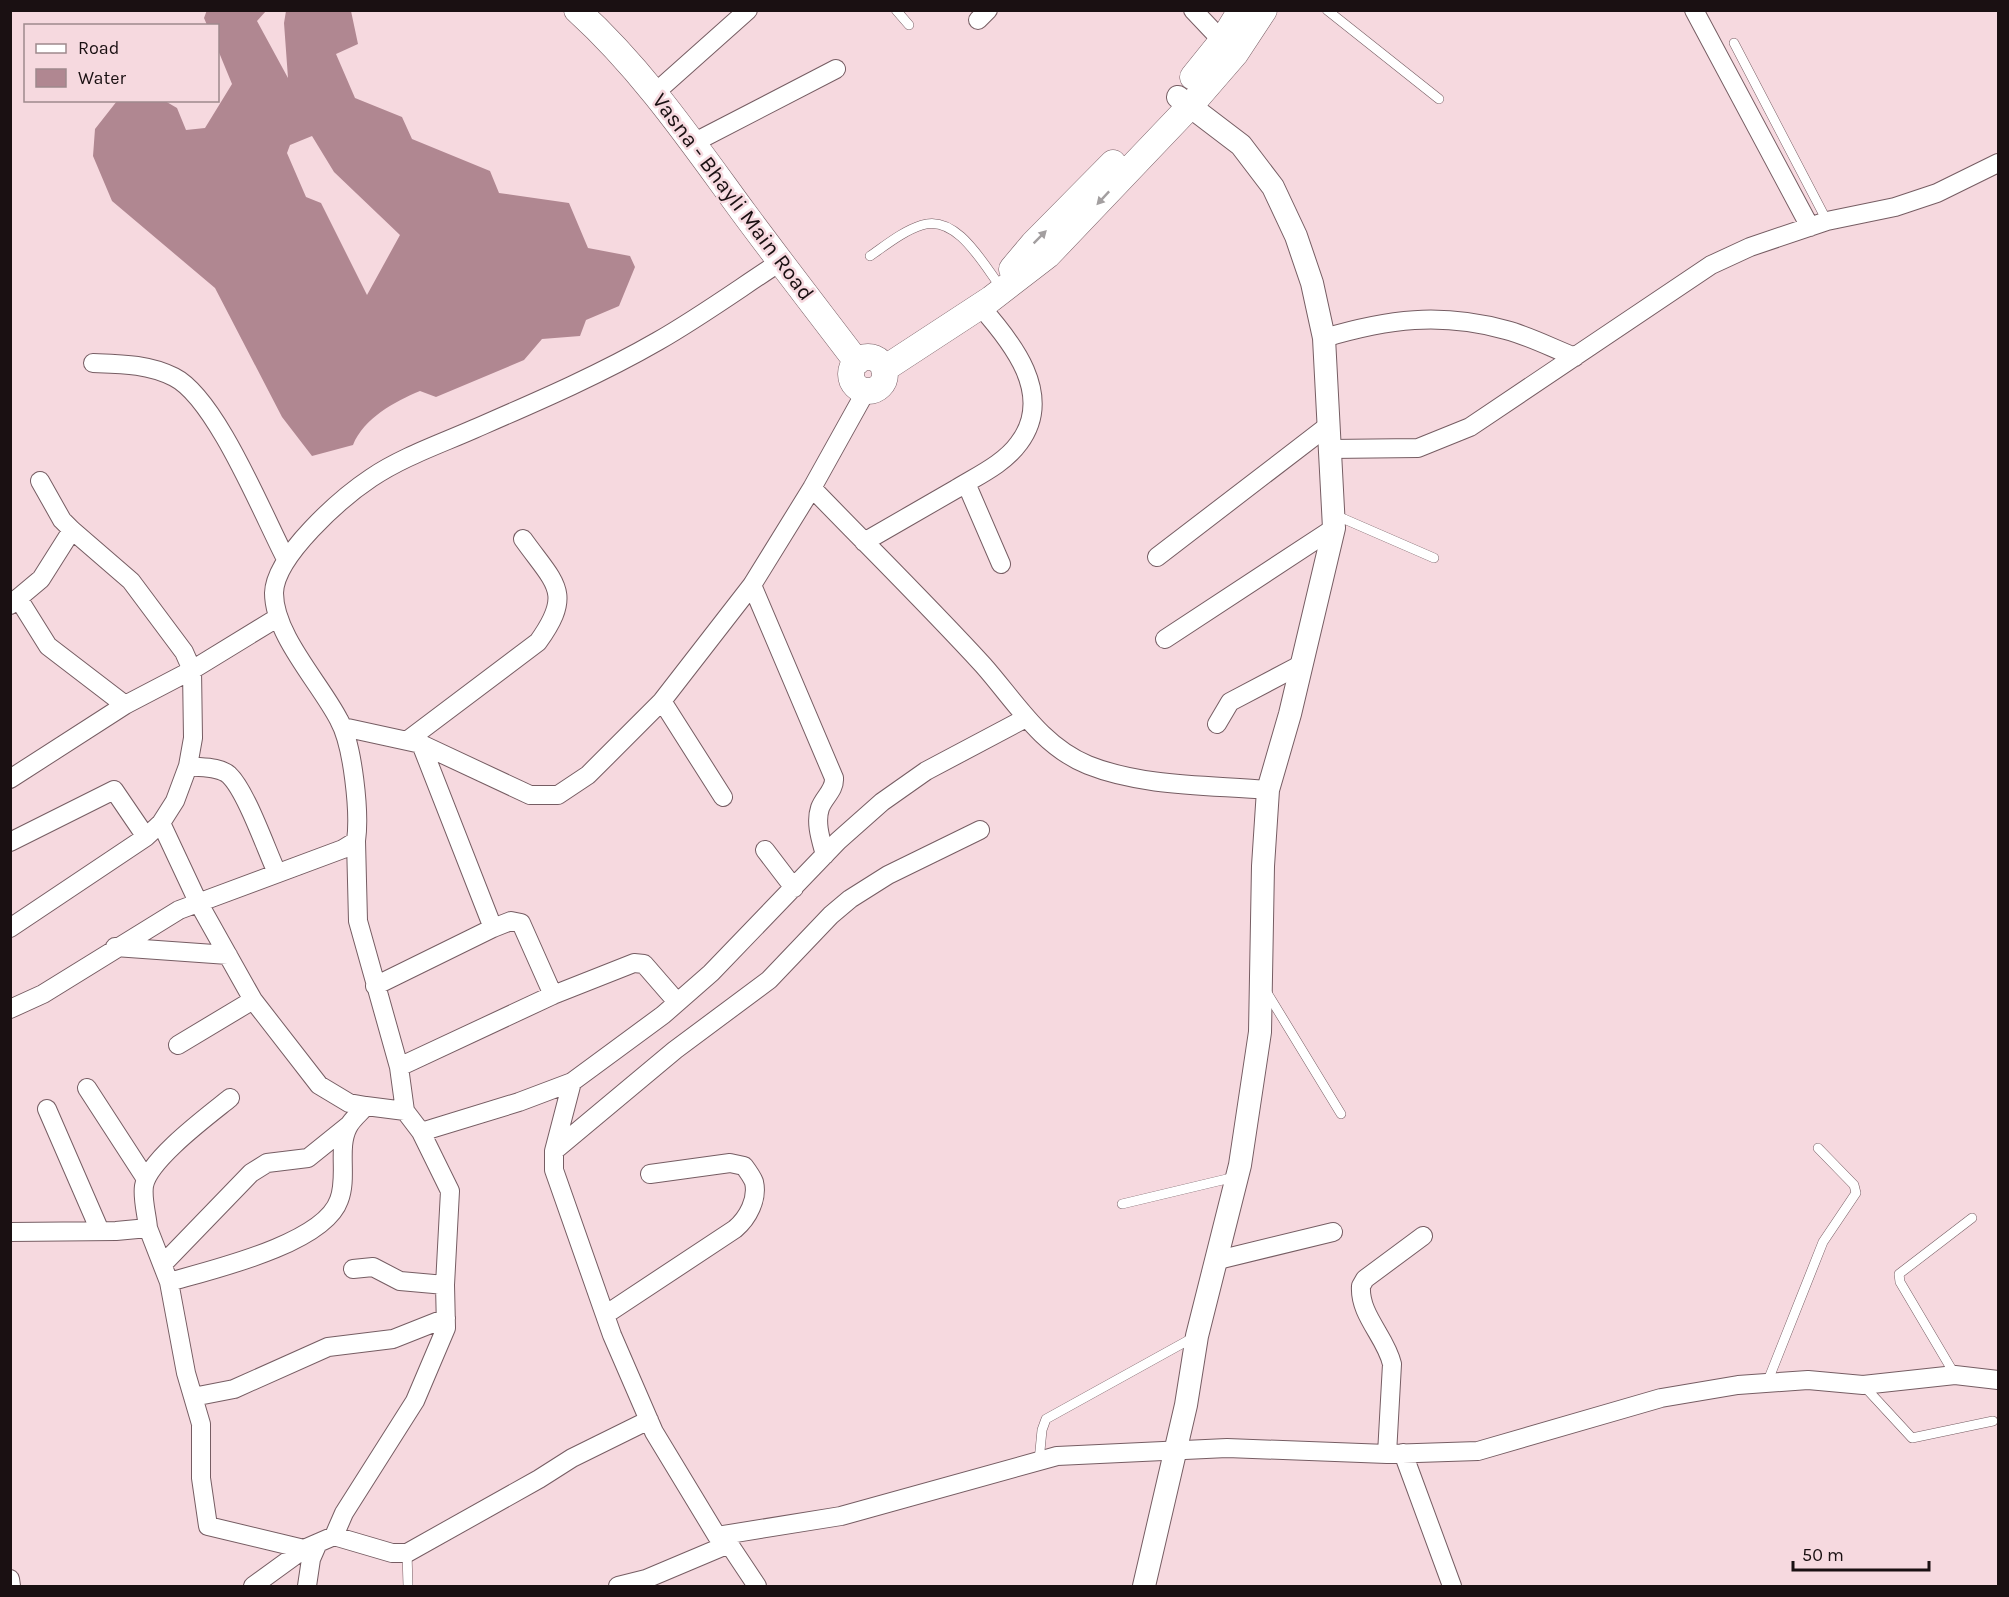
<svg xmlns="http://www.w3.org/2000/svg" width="2009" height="1597" viewBox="0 0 2009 1597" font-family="Karla,sans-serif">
<rect width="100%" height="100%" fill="#f6d9df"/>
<!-- water -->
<path fill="#b08791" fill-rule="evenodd" d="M207 10 266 11 257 21 288 78 284 23 286 11H351L358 44 336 54 355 98 402 117 412 139 490 171 499 193 569 203 588 248 630 256 635 267 619 306 586 320 580 336 542 339 524 360 436 397 420 391C394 402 364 418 353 445L312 456 282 417 215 288 112 201 93 156 95 129 117 101H165L177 108 186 130 205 128 232 84 218 50V26L207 25 204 18ZM312 136 334 172 400 235 367 295 321 203 306 197 287 153 290 145Z"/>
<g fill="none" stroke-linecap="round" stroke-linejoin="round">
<!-- service casing -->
<g stroke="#765d63" stroke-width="10">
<path id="service" d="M896 10 909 25
M1327 10 1439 99
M1734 43 1827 221
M870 256C886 245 903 231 922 225 956 214 982 262 1000 286
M1335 515 1434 558
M1266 991 1341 1114
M1122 1204 1235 1177
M1955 1375 1900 1282 1899 1274 1972 1218
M1767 1383 1823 1242 1856 1193 1854 1185 1818 1148
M1863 1385 1912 1438 1993 1421
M1039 1461 1042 1430 1046 1419 1196 1336
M407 1553 408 1586"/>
</g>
<!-- minor casing -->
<g stroke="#765d63" stroke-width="20">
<path id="minor" d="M1193 10 1229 48
M1694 10 1810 227
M978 20 988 10
M656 92 748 10
M693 143 836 69
M1324 338C1388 319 1440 312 1506 330 1529 336 1552 348 1575 357
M93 363C122 364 148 364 174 377 216 398 263 515 286 559
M1330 449 1418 448 1470 427 1711 265 1750 247 1827 221 1895 207 1937 193 1998 163
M40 481 62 520 72 530 131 581 184 652 192 670 193 738 188 766 175 801 161 823 198 902 253 1000 319 1085 349 1103 366 1106
M966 483 1001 564
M812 488C869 547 928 605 983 665 1015 701 1041 746 1088 765 1143 787 1209 785 1268 790
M864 542C895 524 925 507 956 489 977 476 1004 464 1019 443 1055 395 1012 342 980 306
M1157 557 1329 425
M752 585 834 778C835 790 824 797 820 808 815 823 821 840 825 855
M18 598 48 646 125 705
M10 605 41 579 72 530
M1165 639 1334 528
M662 701 723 797
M1217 724 1230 702 1302 664
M343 727 421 744 530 795H558L588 775 662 701 752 585 812 488 866 391
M408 740 538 642C574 592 555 584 523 539
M188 766C200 768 219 766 229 775 246 791 266 849 277 873
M10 779 125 705 192 670 277 618
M356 841 358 921 399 1067 405 1111 421 1132 519 1102 572 1082 663 1015 711 973 838 841 882 802 926 771 1026 718
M10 842 114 790 146 837
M765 850 794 888
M10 928 146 837 161 823
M493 928 511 921 521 923 553 995
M115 947 228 955
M375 986 493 928 421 744
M10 1009 43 994 179 910 343 849 356 841C360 813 353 745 339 720 320 683 274 635 274 593 275 556 341 498 371 478 402 457 440 444 474 429 536 402 599 375 658 341 700 317 740 288 780 262
M178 1045 253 1000
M399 1067 553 995 634 963 644 964 677 1002
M572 1082 554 1151V1170L612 1335 654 1432 717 1536 729 1544 757 1586
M87 1088 146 1179
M47 1109 100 1231
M554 1151 675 1050 769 980 831 915 850 899 888 875 980 830
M148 1228C147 1215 142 1199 144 1186 148 1160 209 1115 230 1098
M10 1232 116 1231 148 1228 169 1282 186 1373 201 1424V1478L208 1526 304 1549 334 1536 344 1513 415 1401 446 1328 445 1285 450 1191 421 1132
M1218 1260 1333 1232
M163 1264 251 1173 267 1163 308 1158 349 1125
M353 1269 373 1267 400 1281 445 1285
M169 1282C211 1270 324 1244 339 1200 348 1177 337 1148 348 1127 352 1119 360 1113 366 1106L405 1111
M605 1315 735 1229C748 1218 758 1199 754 1182 752 1177 747 1170 744 1166L730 1163 650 1174
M193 1397 234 1389 328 1347 393 1339 446 1318
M1403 1453 1452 1586
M1387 1454 1392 1364C1386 1337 1359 1315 1361 1286L1365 1279 1423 1236
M334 1536 392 1553H407L539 1479 572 1458 649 1420
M717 1536 841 1516 1057 1456 1227 1448 1387 1454 1478 1451 1661 1398 1738 1385 1808 1380 1863 1385 1955 1375 1998 1380
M10 1579 11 1586
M253 1586 304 1549
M307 1586 311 1559 318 1543
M618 1586 646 1579 729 1544"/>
</g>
<!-- tertiary casing -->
<g stroke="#765d63" stroke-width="24">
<path id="tertiary" d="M1144 1586 1186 1405 1197 1336 1240 1165 1260 1032 1263 866 1268 790 1290 714 1334 528 1324 338 1312 283 1296 236 1273 187 1241 145 1178 97"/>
</g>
<!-- secondary casing -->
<g stroke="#765d63" stroke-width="27">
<path id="secondary" d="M577 10C643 70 692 142 744 213 781 263 819 312 857 362
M1193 77 1222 41 1241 10
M1012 269 1033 244 1113 163
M851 374a17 17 0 1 1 34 0a17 17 0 1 1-34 0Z
M884 369 991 299 1048 255 1190 106 1235 54 1264 10"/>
</g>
<!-- service -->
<use href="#service" stroke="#fff" stroke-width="9"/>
<!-- minor -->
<use href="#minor" stroke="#fff" stroke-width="18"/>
<!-- tertiary -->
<use href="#tertiary" stroke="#fff" stroke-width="22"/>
<!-- secondary -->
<use href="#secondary" stroke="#fff" stroke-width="26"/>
</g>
<!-- one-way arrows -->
<defs><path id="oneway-solid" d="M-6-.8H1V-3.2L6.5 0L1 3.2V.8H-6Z" transform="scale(1.5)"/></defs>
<g fill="#a39fa0">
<use href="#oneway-solid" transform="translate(1103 198) rotate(133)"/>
<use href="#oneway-solid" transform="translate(1040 237) rotate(-45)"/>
</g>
<g text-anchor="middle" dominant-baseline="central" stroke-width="5" stroke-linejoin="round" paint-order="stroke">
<!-- street labels -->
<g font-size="22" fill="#1a1012" stroke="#f6d9df">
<text transform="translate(733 197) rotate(53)">Vasna - Bhayli Main Road</text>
</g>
</g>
<!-- border -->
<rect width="2009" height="1597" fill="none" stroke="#1a1012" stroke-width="24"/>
<!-- legend -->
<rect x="24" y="24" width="195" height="78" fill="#f6d9df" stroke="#9e898d" stroke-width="1.5"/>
<rect x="36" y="44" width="30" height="9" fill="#ffffff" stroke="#9e898d" stroke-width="1.5"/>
<text x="78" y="54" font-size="18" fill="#1a1012">Road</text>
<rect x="36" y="69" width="30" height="18" fill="#b08791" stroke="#9e898d" stroke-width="1.5"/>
<text x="78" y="84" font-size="18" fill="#1a1012">Water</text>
<!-- scale -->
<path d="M1793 1561v9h136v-9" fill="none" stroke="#1a1012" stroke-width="3"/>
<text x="1802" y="1561" font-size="18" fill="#1a1012" stroke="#f6d9df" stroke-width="4.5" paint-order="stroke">50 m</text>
</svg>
